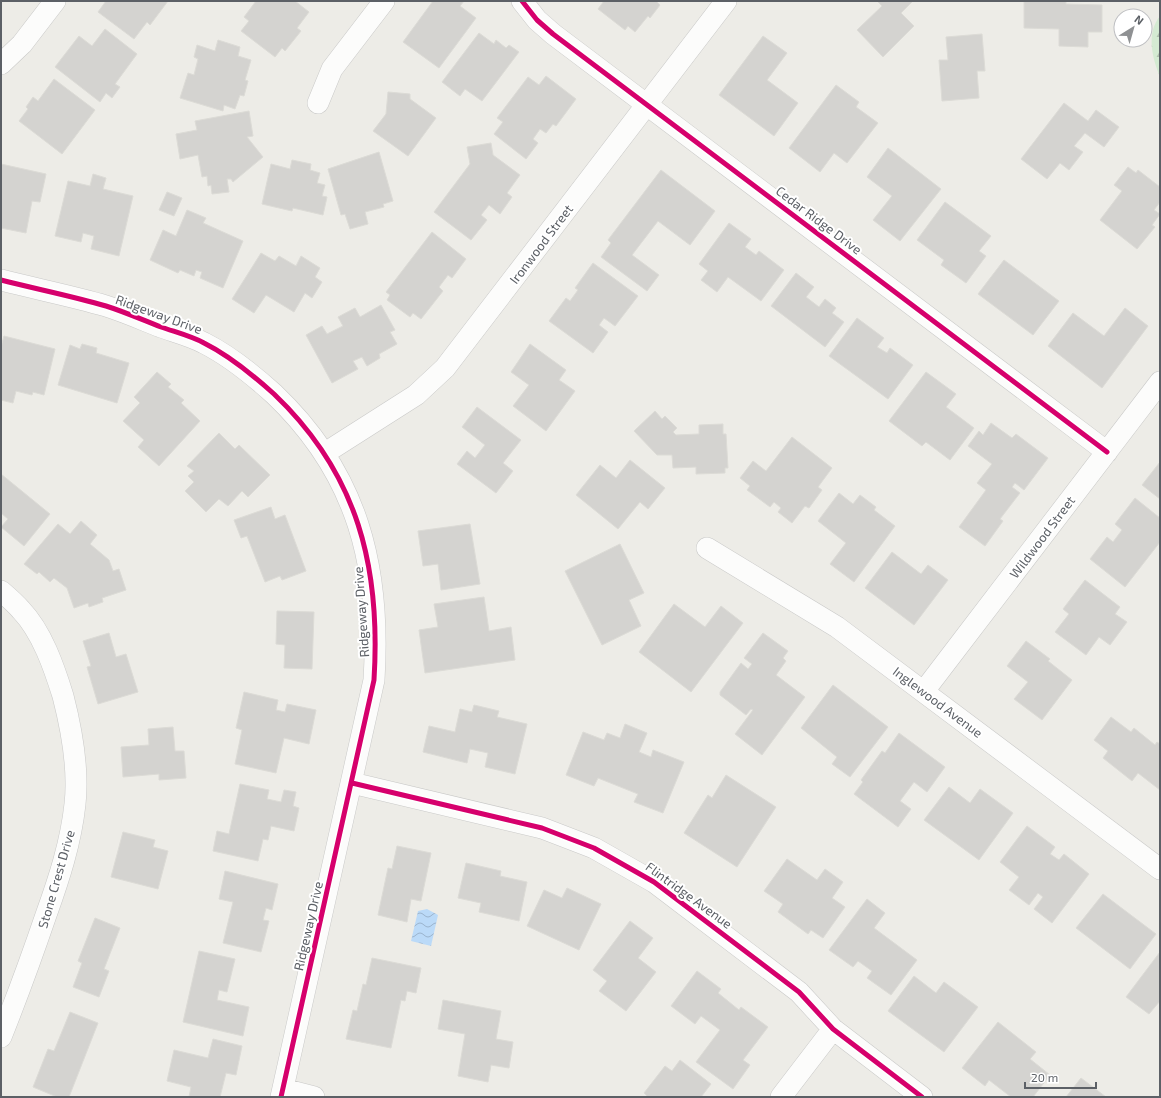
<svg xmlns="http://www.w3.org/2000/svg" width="1161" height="1098" viewBox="0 0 1161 1098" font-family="'Exo 2',sans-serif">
<defs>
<pattern id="forest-firs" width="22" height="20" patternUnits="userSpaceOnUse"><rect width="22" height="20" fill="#d4ead2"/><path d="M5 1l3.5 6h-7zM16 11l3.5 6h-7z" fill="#afc1ae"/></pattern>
<pattern id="water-waves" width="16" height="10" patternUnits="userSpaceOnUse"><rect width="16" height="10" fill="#bbdaf8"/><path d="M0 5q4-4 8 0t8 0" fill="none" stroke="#9bb4cd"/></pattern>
</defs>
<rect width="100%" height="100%" fill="#edece7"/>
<!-- forest -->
<path fill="url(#forest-firs)" d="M1160 16V77C1152 58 1146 33 1160 16Z"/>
<!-- water -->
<path fill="url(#water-waves)" d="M427 909 438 915 431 946 411 941 418 911Z"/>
<!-- building -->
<path fill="#d4d3d0" stroke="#dcdbd6" d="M106 1H168L150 25 147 22 134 39 98 12Z
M256 1H295L309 12 297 28 301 31 285 51 282 48 275 57 241 31 249 21 244 17Z
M433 1H464L460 6 476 18 439 68 403 42Z
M604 1H656L660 5 650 18 648 16 635 32 628 26 625 30 598 9Z
M877 1H913L901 13 914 26 883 57 857 30 882 6Z
M1024 1H1066V4L1102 5V32H1088V47L1059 46V29L1024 28Z
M105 29 137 54 115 84 120 87 112 98 106 93 100 102 55 67 79 36 92 46Z
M479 33 494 44 496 40 506 48 509 45 519 52 482 101 465 89 460 96 442 82Z
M982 34 985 71H977L979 98 942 101 939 60H948L946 37Z
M763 36 787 53 767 80 798 103 774 136 719 95Z
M218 40 240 47 238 56 251 60 245 80 248 81 244 96 240 95 235 109 224 105 223 111 180 98 188 73 194 75 198 59 194 57 197 45 215 51Z
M546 76 576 99 556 126 553 124 546 133 540 129 533 139 538 143 526 159 494 134 503 122 497 118 528 77 539 85Z
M54 79 95 110 62 154 19 121 28 109 26 107 33 97 38 101Z
M836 85 859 102 856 107 878 123 847 163 834 153 820 172 789 148Z
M388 92 410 94V99L436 118 408 156 373 131 386 114Z
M1064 103 1088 121 1096 110 1119 127 1104 147 1085 133 1074 146 1083 152 1069 170 1060 163 1047 179 1021 159Z
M249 111 253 136 247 137 263 157 233 182 231 179H227L229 192 212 194 211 185 208 186 207 176 202 177 198 155 180 159 176 134 197 130 195 121Z
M491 143 493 155 520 175 507 193 512 197 500 214 489 205 481 215 487 220 471 240 434 212 470 164 467 147Z
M888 148 941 189 900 241 873 220 892 196 867 177Z
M379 152 393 201 383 204 384 207 365 212 368 224 350 229 345 214 341 215 328 169Z
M292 160 311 164 310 170 320 173 317 183 325 185 322 196 327 197 323 215 293 208 292 211 262 204 271 164 290 169Z
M1 164 46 174 40 202 32 201 26 233 1 228Z
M1128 167 1136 173 1138 170 1160 187V202L1154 210 1160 214 1152 225 1155 227 1137 249 1100 220 1122 191 1114 185Z
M661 170 715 211 690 245 658 221 632 255 659 275 647 291 601 257 611 243 608 240Z
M93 174 106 178 103 189 133 196 119 256 91 249 94 236 83 233 81 242 55 236 68 181 90 186Z
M167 192 182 198 174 216 159 210Z
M945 202 991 236 979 251 986 256 966 283 941 265 944 260 917 240Z
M187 210 206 218 203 223 243 241 223 288 200 278 202 272 196 270 194 276 180 270 178 273 150 260 163 230 176 236Z
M729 223 751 239 745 247 756 255 759 251 784 270 761 301 728 277 717 292 701 280 708 271 699 264Z
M432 232 466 259 452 278 448 275 439 287 443 291 421 319 413 313 410 317 387 300 390 295 386 292Z
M261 253 275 261 279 256 296 266 301 256 320 268 315 277 322 282 312 298 305 293 294 312 266 295 254 313 232 299Z
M1004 260 1059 301 1033 335 978 294Z
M593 263 638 296 615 326 604 318 599 325 608 332 593 353 549 321 566 298 570 301 578 290 575 288Z
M796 273 814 287 806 297 819 307 825 299 836 308 832 313 844 322 825 347 771 306Z
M381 305 395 330 390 332 397 344 379 354 380 358 367 366 362 357 353 361 358 369 332 383 306 335 322 326 327 334 343 326 338 317 355 308 360 317Z
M1125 308 1148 326 1102 388 1048 346 1073 313 1104 336Z
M857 318 884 338 877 347 887 353 890 348 913 365 888 399 829 356Z
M4 336 55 349 44 395 33 392 32 395 16 391 13 403 1 400V347Z
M82 344 97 348 96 353 129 363 117 403 58 385 70 345 80 349Z
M530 344 566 370 559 380 575 391 546 431 513 406 529 385 511 372Z
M157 372 171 384 168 387 184 400 181 403 200 421 159 466 138 447 144 440 123 421 140 403 134 397Z
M926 372 956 394 946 407 974 428 950 460 926 442 922 446 889 421Z
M477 407 521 440 503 463 513 471 496 493 457 464 467 451 475 458 485 445 462 427Z
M655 411 662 419 665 416 677 428 673 432 676 435 699 434V425L723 424V434H726L728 468H725V473L696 474V467L673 468 672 455H657L634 431Z
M991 423 1012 438 1016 434 1048 458 1024 490 1015 483 1012 487 1020 493 1000 519 1003 521 985 546 959 527 986 490 977 483 992 464 968 446 979 431 983 435Z
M219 433 235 449 239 445 270 475 248 497 242 491 228 506 219 499 206 512 185 491 194 482 188 476 194 471 187 466Z
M792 437 832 468 818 487 822 490 809 508 805 506 792 523 778 512 781 508 774 502 770 507 747 490 750 486 740 478 753 461 766 471Z
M630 460 665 488 648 509 640 502 618 529 576 495 600 465 616 478Z
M1160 462V499L1142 485Z
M1 474 50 514 24 546 1 527 8 519 1 513Z
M839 493 853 504 860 495 876 507 874 510 895 526 854 582 830 564 846 543 818 521Z
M1135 498 1160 518V542L1125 587 1090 559 1107 537 1113 542 1122 530 1115 524Z
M271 507 275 519 285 515 306 571 282 580 280 576 265 582 247 536 241 538 234 520Z
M81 521 97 535 90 544 109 560 113 571 119 569 126 590 102 598 103 602 89 607 88 603 74 608 67 588 54 578 50 582 39 572 37 574 24 564 58 524 70 534Z
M470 524 480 584 441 590 438 564 423 566 418 531Z
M620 544 644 593 629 600 641 626 602 645 565 571Z
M892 552 921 574 928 565 948 580 914 625 865 588Z
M1085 580 1120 607 1115 614 1127 622 1110 645 1099 637 1086 655 1055 632 1069 614 1063 609Z
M484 597 489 631 511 627 515 660 425 673 419 630 438 627 434 604Z
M674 604 705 627 721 606 743 623 691 692 639 652Z
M277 611 314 612 312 669 284 668 285 645 276 644Z
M109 633 116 657 126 654 138 692 98 704 87 667 91 666 83 641Z
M763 633 788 651 783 658 786 661 776 675 805 697 762 755 735 734 753 710 751 709 746 715 720 695V692L741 663 748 669 752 664 744 658Z
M1026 641 1050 659 1048 661 1072 680 1042 720 1014 699 1028 682 1007 666Z
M833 685 888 727 850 777 832 764 837 757 801 728Z
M244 692 278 700 276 710 285 712 287 704 316 710 309 744 284 738 276 773 235 764 242 730 236 728Z
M474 705 499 711 497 717 527 724 515 774 485 767 488 753 470 749 467 763 423 752 429 726 455 732 460 709 472 712Z
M1111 717 1131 732 1134 728 1155 745 1157 742 1160 744V790L1138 773 1132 781 1103 758 1108 751 1094 740Z
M625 724 647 733 639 752 651 757 653 750 684 762 663 813 634 802 638 794 598 778 594 786 566 775 583 732 604 740 607 733 620 738Z
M173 727 175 751H184L186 778 159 780V774L123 777 121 747 149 745 148 729Z
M899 733 945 767 927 792 914 782 900 801 911 809 898 827 854 794 863 782 861 780 882 751 885 753Z
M726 775 776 807 737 867 684 833 708 795 712 798Z
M240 784 269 790 267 799 281 802 284 790 296 792 293 806 299 808 294 831 271 826 268 840 263 839 258 861 213 851 217 831 229 834Z
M949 787 970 803 980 789 1013 813 979 860 924 820Z
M1027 826 1055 847 1050 854 1059 860 1064 854 1089 874 1052 923 1034 909 1043 897 1038 893 1029 905 1009 890 1019 877 1000 862Z
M123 832 155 840 153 847 168 851 158 889 111 877Z
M397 846 431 853 421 901 411 899 407 922 378 915 388 868 392 869Z
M787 859 817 880 825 869 843 882 832 898 845 907 823 938 811 930 808 934 778 912 783 904 764 891Z
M466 863 501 871 500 876 527 882 519 921 479 912 481 903 458 898Z
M225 871 278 884 272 910 266 908 263 920 269 921 261 952 223 943 233 902 219 899Z
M567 888 601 904 579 950 527 926 544 890 562 898Z
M1103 894 1156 934 1130 969 1076 928Z
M867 899 885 913 874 928 917 960 891 995 867 978 872 971 858 961 853 967 829 950Z
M95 918 120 928 104 969 109 971 99 997 73 987 82 963 78 961Z
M630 921 653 938 638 958 656 972 626 1011 599 991 607 981 593 970Z
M199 951 235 959 227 992 219 990 217 1000 249 1007 243 1036 183 1022Z
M1160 952V1001L1149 1014 1126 997Z
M372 958 421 968 416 993 407 991 405 1001 401 1000 391 1048 346 1039 353 1010 357 1011 363 984 366 985Z
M697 971 721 989 718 993 739 1010 741 1007 768 1027 743 1060 750 1065 733 1089 696 1062 720 1030 701 1016 695 1024 671 1006Z
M914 976 936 993 944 982 978 1007 944 1052 888 1011Z
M443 1000 501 1011 496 1039 513 1042 509 1068 491 1065 488 1082 458 1076 465 1034 438 1029Z
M70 1012 98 1023 69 1097H57L33 1087 48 1049 54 1051Z
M998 1022 1036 1052 1030 1059 1050 1075 1033 1097H1011L989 1080 985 1086 962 1068Z
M213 1039 242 1046 236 1075 226 1073 220 1097H189L191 1087 167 1081 174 1050 208 1058Z
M680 1060 711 1084 701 1097H648L644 1093 665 1066 672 1071Z
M1081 1078 1106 1097H1066Z"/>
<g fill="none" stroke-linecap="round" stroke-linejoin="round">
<!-- minor casing -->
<g stroke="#c9c9c8" stroke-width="22">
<path id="minor" d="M522 1 537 20 553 34 1107 452
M1 64 22 44 55 1
M318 103 332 69 384 1
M1 280C36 289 72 296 106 306 125 312 143 320 161 327 175 332 191 336 204 343 230 356 253 375 274 394 358 474 381 567 374 680L281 1097
M325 453 416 395 445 368 726 1
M707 548 837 627 1160 869
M1 591C8 597 15 603 21 610 42 632 54 667 63 696 72 731 79 768 75 804 71 842 59 879 46 915 32 956 17 997 1 1037
M924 691 1160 382
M352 783 542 828 594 848 654 882 799 992 833 1029 922 1097
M283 1089 314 1097
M781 1097 833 1029"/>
</g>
<!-- minor -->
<use href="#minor" stroke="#fcfcfb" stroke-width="21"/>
<!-- cycleway casing -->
<g stroke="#fff" stroke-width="8">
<path id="cycleway" d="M522 1 537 20 553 34 1107 452
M1 280C36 289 72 296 106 306 125 312 143 320 161 327 175 332 191 336 204 343 230 356 253 375 274 394 358 474 381 567 374 680L281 1097
M352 783 542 828 594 848 654 882 799 992 833 1029 922 1097"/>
</g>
<!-- cycleway -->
<use href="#cycleway" stroke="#d6006c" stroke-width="5"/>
</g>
<g text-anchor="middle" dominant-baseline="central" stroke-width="4" stroke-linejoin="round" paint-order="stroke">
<!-- street labels -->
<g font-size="13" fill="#5c6066" stroke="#fff">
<text transform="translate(819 220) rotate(37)">Cedar Ridge Drive</text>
<text transform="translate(541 244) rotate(-53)">Ironwood Street</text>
<text transform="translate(159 314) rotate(20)">Ridgeway Drive</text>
<text transform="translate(1042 537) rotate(-53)">Wildwood Street</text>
<text transform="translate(361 612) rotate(-94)">Ridgeway Drive</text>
<text transform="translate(938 702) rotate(37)">Inglewood Avenue</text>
<text transform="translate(56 879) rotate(-74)">Stone Crest Drive</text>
<text transform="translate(689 895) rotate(36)">Flintridge Avenue</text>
<text transform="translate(308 926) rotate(-77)">Ridgeway Drive</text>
</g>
</g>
<!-- border -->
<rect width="1161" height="1098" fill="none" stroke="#5c6066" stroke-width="4"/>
<!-- north arrow -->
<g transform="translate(1133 28) rotate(37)"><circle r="19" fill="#ffffff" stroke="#bebfc2"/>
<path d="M0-3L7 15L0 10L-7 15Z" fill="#8f9193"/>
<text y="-6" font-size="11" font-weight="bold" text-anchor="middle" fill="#5c6066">N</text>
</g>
<!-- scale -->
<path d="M1025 1082v6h71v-6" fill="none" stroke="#5c6066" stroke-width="2"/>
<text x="1031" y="1082" font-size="12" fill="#5c6066" stroke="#ffffff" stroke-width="3" paint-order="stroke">20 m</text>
</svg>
